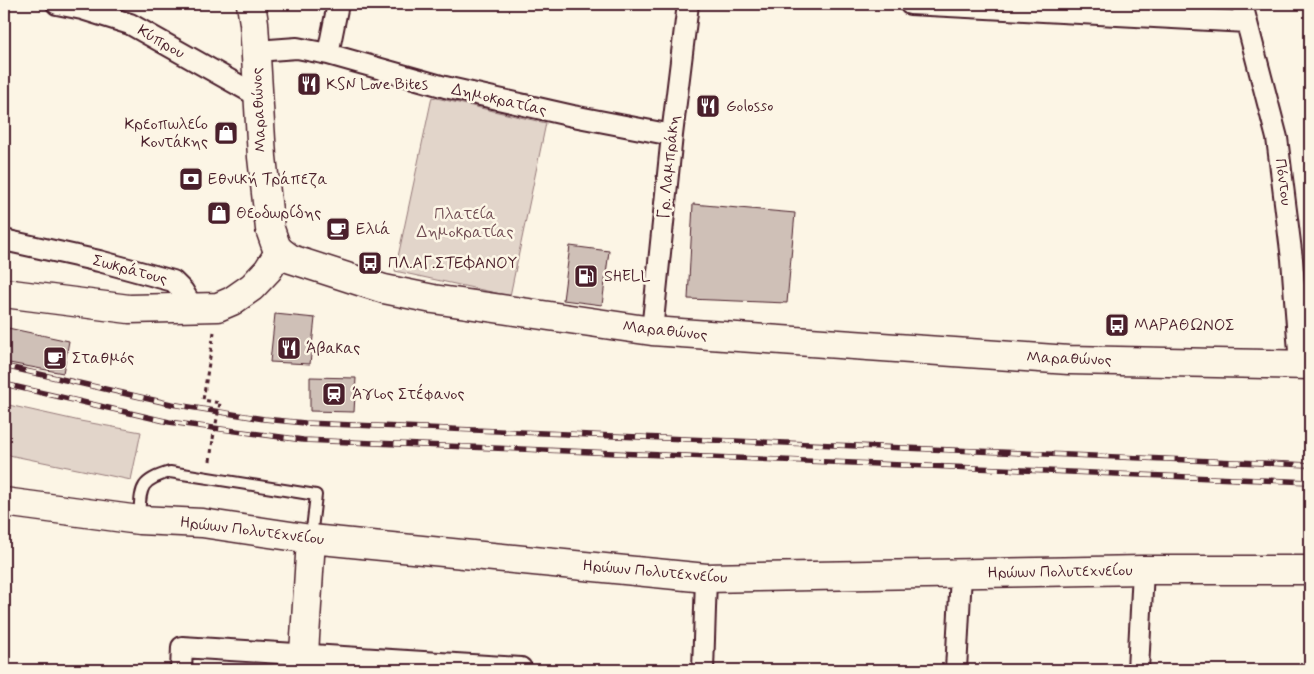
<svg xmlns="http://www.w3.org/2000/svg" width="1314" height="674" viewBox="0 0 1314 674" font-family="Mynerve,sans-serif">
<rect width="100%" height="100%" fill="#fcf5e5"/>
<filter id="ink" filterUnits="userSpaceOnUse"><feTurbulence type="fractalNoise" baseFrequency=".02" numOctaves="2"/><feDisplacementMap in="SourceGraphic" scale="10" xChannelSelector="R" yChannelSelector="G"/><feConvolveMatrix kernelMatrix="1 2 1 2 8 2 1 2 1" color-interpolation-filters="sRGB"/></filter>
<g filter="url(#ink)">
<!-- green -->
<path fill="#e2d5ca" stroke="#967a7a" d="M432 97 546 123 510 296 395 271Z
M4 404 80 421 141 432 131 480 4 454Z"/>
<!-- building -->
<path fill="#cfc0b7" stroke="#4a1f2b" d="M693 204 795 213 787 303 688 299Z
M570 246 609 251 602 305 563 300Z
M275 314 315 318 310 364 270 362Z
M8 328 69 341 63 373 4 362Z
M310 377 356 378 354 412 310 411Z"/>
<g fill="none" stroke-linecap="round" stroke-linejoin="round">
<!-- lane casing -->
<g stroke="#4a1f2b" stroke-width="14">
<path id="lane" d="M139 519C141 489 138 481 170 472L316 495 311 538"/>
</g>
<!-- street casing -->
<g stroke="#4a1f2b" stroke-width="24">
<path id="street" d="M57 4 82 9 130 24 258 96
M910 4 1247 22
M1242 4 1277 138 1292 259 1300 365
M256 51 297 48 328 54 338 4
M328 54 445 87 573 116 672 135
M4 240 99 261 173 281 183 291 193 308
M652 331 672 135 688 4
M181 670 182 647 521 668
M703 670 706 578
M956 670 961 574
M1138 670 1143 570"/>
</g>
<!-- secondary casing -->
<g stroke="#4a1f2b" stroke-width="31">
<path id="secondary" d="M4 293 129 309 218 307 232 301 252 287 268 270 280 251
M4 502 139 520 202 523 311 539 706 578 1143 570H1310
M303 670 311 539"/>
</g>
<!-- primary casing -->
<g stroke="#4a1f2b" stroke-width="31">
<path id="primary" d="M251 4 254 23 262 157 270 229 276 246 280 251 291 259 384 289 433 299 652 331 1069 360 1310 365"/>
</g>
<!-- path -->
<path stroke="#4a1f2b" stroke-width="3" stroke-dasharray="4 4" stroke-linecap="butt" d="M214 332 203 400 220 403
M210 461 213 439"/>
<!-- lane -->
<use href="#lane" stroke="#fcf5e5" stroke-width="10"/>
<!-- street -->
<use href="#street" stroke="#fcf5e5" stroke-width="20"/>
<!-- secondary -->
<use href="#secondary" stroke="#fcf5e5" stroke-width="28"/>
<!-- primary -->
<use href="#primary" stroke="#fcf5e5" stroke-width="28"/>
<!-- rail casing -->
<g stroke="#4a1f2b" stroke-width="5.5">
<path id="rail" d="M4 366 171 404 264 419 305 423 1310 465
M4 384 169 422 303 440 1310 482"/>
</g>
<!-- rail -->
<use href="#rail" stroke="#fcf5e5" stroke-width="4" stroke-dasharray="11" stroke-linecap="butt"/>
<!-- path-bridge -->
<path stroke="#4a1f2b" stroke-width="3" stroke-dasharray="4 4" stroke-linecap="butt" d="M213 439 220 403"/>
</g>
</g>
<!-- icons -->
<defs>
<g id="restaurant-square" transform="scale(1.25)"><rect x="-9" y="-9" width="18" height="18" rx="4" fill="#4a1f2b" stroke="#fcf5e5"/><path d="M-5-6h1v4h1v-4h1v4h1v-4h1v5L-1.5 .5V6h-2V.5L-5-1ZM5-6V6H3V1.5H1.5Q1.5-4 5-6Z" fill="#fff"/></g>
<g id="shop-square" transform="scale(1.25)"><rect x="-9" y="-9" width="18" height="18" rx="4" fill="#4a1f2b" stroke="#fcf5e5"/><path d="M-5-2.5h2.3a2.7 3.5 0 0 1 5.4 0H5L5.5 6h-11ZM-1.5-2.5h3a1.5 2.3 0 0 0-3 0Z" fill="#fff"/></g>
<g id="bank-square" transform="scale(1.25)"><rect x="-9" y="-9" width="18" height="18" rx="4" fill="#4a1f2b" stroke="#fcf5e5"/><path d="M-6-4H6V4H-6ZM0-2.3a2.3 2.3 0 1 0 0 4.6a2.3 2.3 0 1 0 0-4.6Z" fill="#fff"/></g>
<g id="cafe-square" transform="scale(1.25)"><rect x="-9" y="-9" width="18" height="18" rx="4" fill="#4a1f2b" stroke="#fcf5e5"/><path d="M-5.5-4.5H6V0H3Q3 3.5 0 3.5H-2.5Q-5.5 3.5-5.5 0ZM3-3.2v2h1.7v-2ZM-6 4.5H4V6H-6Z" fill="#fff"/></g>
<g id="bus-square" transform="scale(1.25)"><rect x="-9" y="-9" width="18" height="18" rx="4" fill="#4a1f2b" stroke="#fcf5e5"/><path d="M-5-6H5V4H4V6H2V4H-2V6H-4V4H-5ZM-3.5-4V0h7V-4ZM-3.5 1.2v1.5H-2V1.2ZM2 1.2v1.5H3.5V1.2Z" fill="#fff"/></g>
<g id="fuel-square" transform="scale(1.25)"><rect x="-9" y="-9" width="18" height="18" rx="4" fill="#4a1f2b" stroke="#fcf5e5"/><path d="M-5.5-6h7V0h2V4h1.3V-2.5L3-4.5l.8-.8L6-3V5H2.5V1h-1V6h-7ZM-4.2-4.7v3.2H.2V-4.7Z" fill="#fff"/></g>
<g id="station-square" transform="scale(1.25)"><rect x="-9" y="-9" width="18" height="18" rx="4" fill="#4a1f2b" stroke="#fcf5e5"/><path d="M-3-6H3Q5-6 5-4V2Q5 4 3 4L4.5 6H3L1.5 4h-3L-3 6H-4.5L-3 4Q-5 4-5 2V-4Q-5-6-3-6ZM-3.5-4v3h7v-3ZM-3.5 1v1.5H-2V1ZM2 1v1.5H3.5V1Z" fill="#fff"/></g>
</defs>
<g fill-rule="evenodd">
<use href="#restaurant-square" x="309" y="84"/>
<use href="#restaurant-square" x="708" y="106"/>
<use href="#shop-square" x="226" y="133"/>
<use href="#bank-square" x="191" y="179"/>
<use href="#shop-square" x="219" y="213"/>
<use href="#cafe-square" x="338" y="229"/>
<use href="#bus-square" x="370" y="263"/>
<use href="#fuel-square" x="586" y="276"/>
<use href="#bus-square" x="1117" y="325"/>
<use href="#restaurant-square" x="289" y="348"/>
<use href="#cafe-square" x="55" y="358"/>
<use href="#station-square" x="334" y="394"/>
</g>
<g text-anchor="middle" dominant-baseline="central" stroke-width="5" stroke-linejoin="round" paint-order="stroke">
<!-- street labels -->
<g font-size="16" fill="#4a1f2b" stroke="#fcf5e5">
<text transform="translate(161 42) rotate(30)">Κύπρου</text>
<text transform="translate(499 100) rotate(13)">Δημοκρατίας</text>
<text transform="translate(259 110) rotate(-93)">Μαραθώνος</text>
<text transform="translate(669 167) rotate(-84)">Γρ. Λαμπράκη</text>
<text transform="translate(1283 182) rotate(82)">Πόντου</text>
<text transform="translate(130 270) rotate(15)">Σωκράτους</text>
<text transform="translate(665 331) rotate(6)">Μαραθώνος</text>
<text transform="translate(1069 359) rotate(2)">Μαραθώνος</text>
<text transform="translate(252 531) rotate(7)">Ηρώων Πολυτεχνείου</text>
<text transform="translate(655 572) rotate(5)">Ηρώων Πολυτεχνείου</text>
<text transform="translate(1060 572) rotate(-1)">Ηρώων Πολυτεχνείου</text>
</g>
<!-- poi labels -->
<g font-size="16" fill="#4a1f2b" stroke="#fcf5e5" text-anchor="start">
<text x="326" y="84">KSN Love Bites</text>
<text x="726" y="106">Golosso</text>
<text x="208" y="124" text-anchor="end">Κρεοπωλείο<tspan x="208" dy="18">Κοντάκης</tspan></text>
<text x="208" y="179">Εθνική Τράπεζα</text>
<text x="236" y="213">Θεοδωρίδης</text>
<text x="356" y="229">Ελιά</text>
<text x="388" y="263">ΠΛ.ΑΓ.ΣΤΕΦΑΝΟΥ</text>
<text x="604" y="276">SHELL</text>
<text x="1134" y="325">ΜΑΡΑΘΩΝΟΣ</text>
<text x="306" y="348">Άβακας</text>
<text x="72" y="358">Σταθμός</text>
<text x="352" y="394">Άγιος Στέφανος</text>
</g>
<!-- park labels -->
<g font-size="16" fill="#704c53" stroke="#fcf5e5">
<text x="465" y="214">Πλατεία<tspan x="465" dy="18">Δημοκρατίας</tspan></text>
</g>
</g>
<!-- margin -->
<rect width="1314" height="674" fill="none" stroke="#fcf5e5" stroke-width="20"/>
<rect x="10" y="10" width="1294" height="654" fill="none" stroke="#4a1f2b" stroke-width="2" filter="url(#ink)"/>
</svg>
